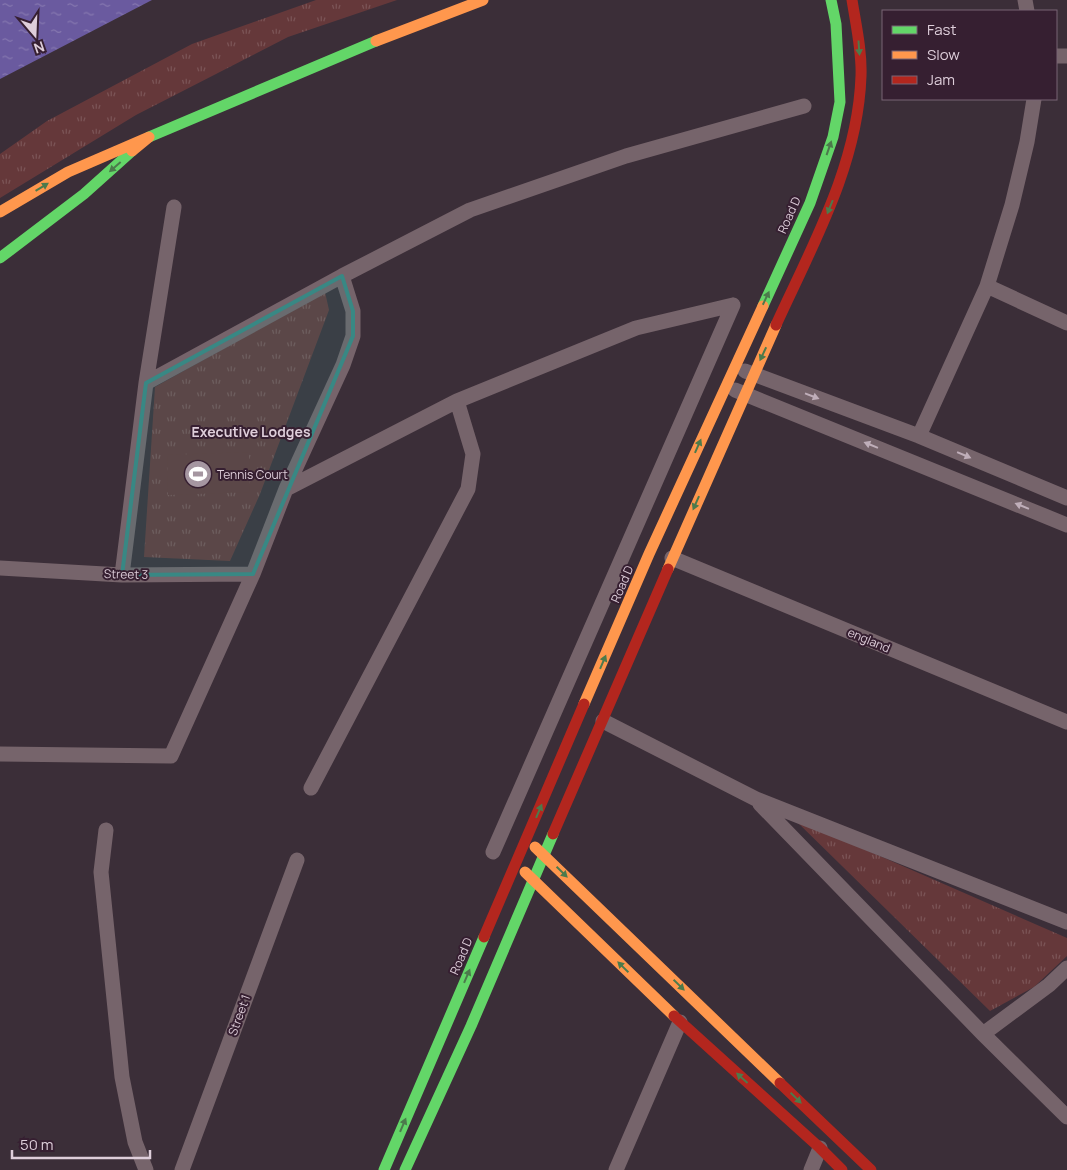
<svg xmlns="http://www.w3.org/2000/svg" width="1067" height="1170" viewBox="0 0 1067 1170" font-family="Manrope,sans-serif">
<defs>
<pattern id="grass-tufts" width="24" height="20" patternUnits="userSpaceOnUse" patternTransform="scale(1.25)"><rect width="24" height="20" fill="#65383a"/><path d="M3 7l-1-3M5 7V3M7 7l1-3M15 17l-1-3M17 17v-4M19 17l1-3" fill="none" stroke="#7b5456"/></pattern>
<pattern id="water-ripples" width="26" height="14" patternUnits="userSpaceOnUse" patternTransform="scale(1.25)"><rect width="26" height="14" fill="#6a5a9f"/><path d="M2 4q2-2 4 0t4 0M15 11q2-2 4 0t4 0" fill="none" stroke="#8678b0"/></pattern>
</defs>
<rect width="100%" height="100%" fill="#3b2e38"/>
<!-- grass -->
<path fill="url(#grass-tufts)" d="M316 0H397L288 37 136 115 0 198V154L47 121 192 44Z
M325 292 329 310 260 494 230 561 144 557 155 387Z
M793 818 1067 938V956L1034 987 990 1011Z"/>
<!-- garden -->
<path fill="#65383a" d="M249 452 250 492 168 495 167 455Z"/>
<!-- water -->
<path fill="url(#water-ripples)" d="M0 0H152L0 79Z"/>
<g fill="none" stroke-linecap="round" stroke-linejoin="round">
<!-- street -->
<path stroke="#76646b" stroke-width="15" d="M1025 0 1027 11
M1056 56H1067
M987 286 1067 323
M745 371 919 436 1067 498
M146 383 342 276 470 210 626 156 804 106
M735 390 1067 525
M919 436 987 286 1012 205 1027 142 1034 99
M286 489 457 401 636 328 733 305
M672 558 1067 722
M0 568 122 575 253 574
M122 575 146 383 174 207
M603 721 756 799 1067 922
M0 754 171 756 253 574 286 489 343 365 353 336V311L342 276
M311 788 468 489 473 454 457 401
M760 804 983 1034 1067 1117
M106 830 101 872 122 1077 135 1142 146 1170
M493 852 733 305
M983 1034 1049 985 1067 968
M182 1170 297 860
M616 1170 680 1022
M811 1170 820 1148"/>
<!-- fast -->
<path stroke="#63d668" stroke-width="11" d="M149 137 376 41
M0 258 84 194 132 151
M763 306 810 203 833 137 840 102 836 24 831 0
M384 1170 484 937
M405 1170 471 1026 553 834"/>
<!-- slow -->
<path stroke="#ff974d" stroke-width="11" d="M376 41 483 0
M0 212 68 172 149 137 132 151
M668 569 776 325
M584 704 649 554 763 306
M535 847 780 1083
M525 872 674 1016"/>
<!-- jam -->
<path stroke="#b3261e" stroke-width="11" d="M776 325C812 246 858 165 861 76 862 51 856 25 852 0
M553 834 668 569
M484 937 584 704
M674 1016 820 1148 842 1170
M780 1083 871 1170"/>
</g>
<!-- one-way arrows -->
<defs><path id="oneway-solid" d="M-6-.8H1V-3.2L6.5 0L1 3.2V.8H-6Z" transform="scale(1.25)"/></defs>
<g fill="#4c7a4c">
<use href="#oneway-solid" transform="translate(859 48) rotate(86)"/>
<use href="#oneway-solid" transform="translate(829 148) rotate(-71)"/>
<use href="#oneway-solid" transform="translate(115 167) rotate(139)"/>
<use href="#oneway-solid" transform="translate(42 187) rotate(-31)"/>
<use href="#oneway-solid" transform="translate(830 207) rotate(112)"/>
<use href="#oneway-solid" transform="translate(766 298) rotate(-65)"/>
<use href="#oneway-solid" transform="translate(763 354) rotate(115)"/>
<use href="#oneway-solid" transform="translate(698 446) rotate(-66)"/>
<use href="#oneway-solid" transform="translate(696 503) rotate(114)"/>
<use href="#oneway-solid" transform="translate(603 662) rotate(-67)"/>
<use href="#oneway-solid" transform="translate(539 811) rotate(-67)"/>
<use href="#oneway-solid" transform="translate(562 872) rotate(44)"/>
<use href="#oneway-solid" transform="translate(623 967) rotate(-136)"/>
<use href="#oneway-solid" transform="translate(467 976) rotate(-67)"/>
<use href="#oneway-solid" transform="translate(679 985) rotate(44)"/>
<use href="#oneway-solid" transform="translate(742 1078) rotate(-138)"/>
<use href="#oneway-solid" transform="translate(796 1098) rotate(44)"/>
<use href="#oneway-solid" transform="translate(403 1125) rotate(-67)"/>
</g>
<g fill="#bfaeb9">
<use href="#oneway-solid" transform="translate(812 396) rotate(21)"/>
<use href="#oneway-solid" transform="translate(871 445) rotate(-158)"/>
<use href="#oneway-solid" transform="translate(964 455) rotate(23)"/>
<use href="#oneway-solid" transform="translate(1022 506) rotate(-158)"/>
</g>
<!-- marked area -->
<path fill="#388884" fill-opacity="0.2" stroke="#388884" stroke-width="4" stroke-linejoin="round" d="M342 276 353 311V336L253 574 122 575 146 383Z"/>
<!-- icons -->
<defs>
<g id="stadium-disc" transform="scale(1.4375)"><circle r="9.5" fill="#a596a1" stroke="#361f31"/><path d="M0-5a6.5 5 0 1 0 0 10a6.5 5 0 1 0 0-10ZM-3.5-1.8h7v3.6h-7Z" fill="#fff"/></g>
</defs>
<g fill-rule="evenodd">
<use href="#stadium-disc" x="198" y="474"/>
</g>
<g text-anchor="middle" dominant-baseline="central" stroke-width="4" stroke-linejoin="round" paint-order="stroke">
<!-- street labels -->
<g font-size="12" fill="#deceda" stroke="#361f31">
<text transform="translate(789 215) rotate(-66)">Road D</text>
<text transform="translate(126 574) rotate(1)">Street 3</text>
<text transform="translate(622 584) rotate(-67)">Road D</text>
<text transform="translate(869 640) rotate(23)">england</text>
<text transform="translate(461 956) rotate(-67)">Road D</text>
<text transform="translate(239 1015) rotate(-70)">Street 1</text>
</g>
<!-- poi labels -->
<g font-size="12" fill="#deceda" stroke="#361f31" text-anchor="start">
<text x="217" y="474">Tennis Court</text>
</g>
<!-- neighbourhood labels -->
<g font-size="14" font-weight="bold" fill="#deceda" stroke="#361f31">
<text x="251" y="431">Executive Lodges</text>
</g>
</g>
<!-- legend -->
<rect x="882" y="10" width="175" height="90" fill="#361f31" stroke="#796575"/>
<rect x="892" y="26" width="25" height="8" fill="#63d668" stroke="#796575"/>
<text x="927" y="35" font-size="15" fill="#deceda">Fast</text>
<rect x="892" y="51" width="25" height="8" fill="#ff974d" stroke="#796575"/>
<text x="927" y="60" font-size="15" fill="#deceda">Slow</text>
<rect x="892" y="76" width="25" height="8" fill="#b3261e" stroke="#796575"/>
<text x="927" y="85" font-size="15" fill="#deceda">Jam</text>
<!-- north arrow -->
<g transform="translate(35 35) rotate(161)" stroke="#361f31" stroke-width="4" paint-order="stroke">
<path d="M0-4L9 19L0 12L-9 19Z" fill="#deceda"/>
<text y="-8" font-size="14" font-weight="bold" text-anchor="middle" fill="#deceda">N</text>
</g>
<!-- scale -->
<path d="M12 1150v8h138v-8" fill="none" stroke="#deceda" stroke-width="2.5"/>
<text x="20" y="1150" font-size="15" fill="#deceda" stroke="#361f31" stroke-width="4" paint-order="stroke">50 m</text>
</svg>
